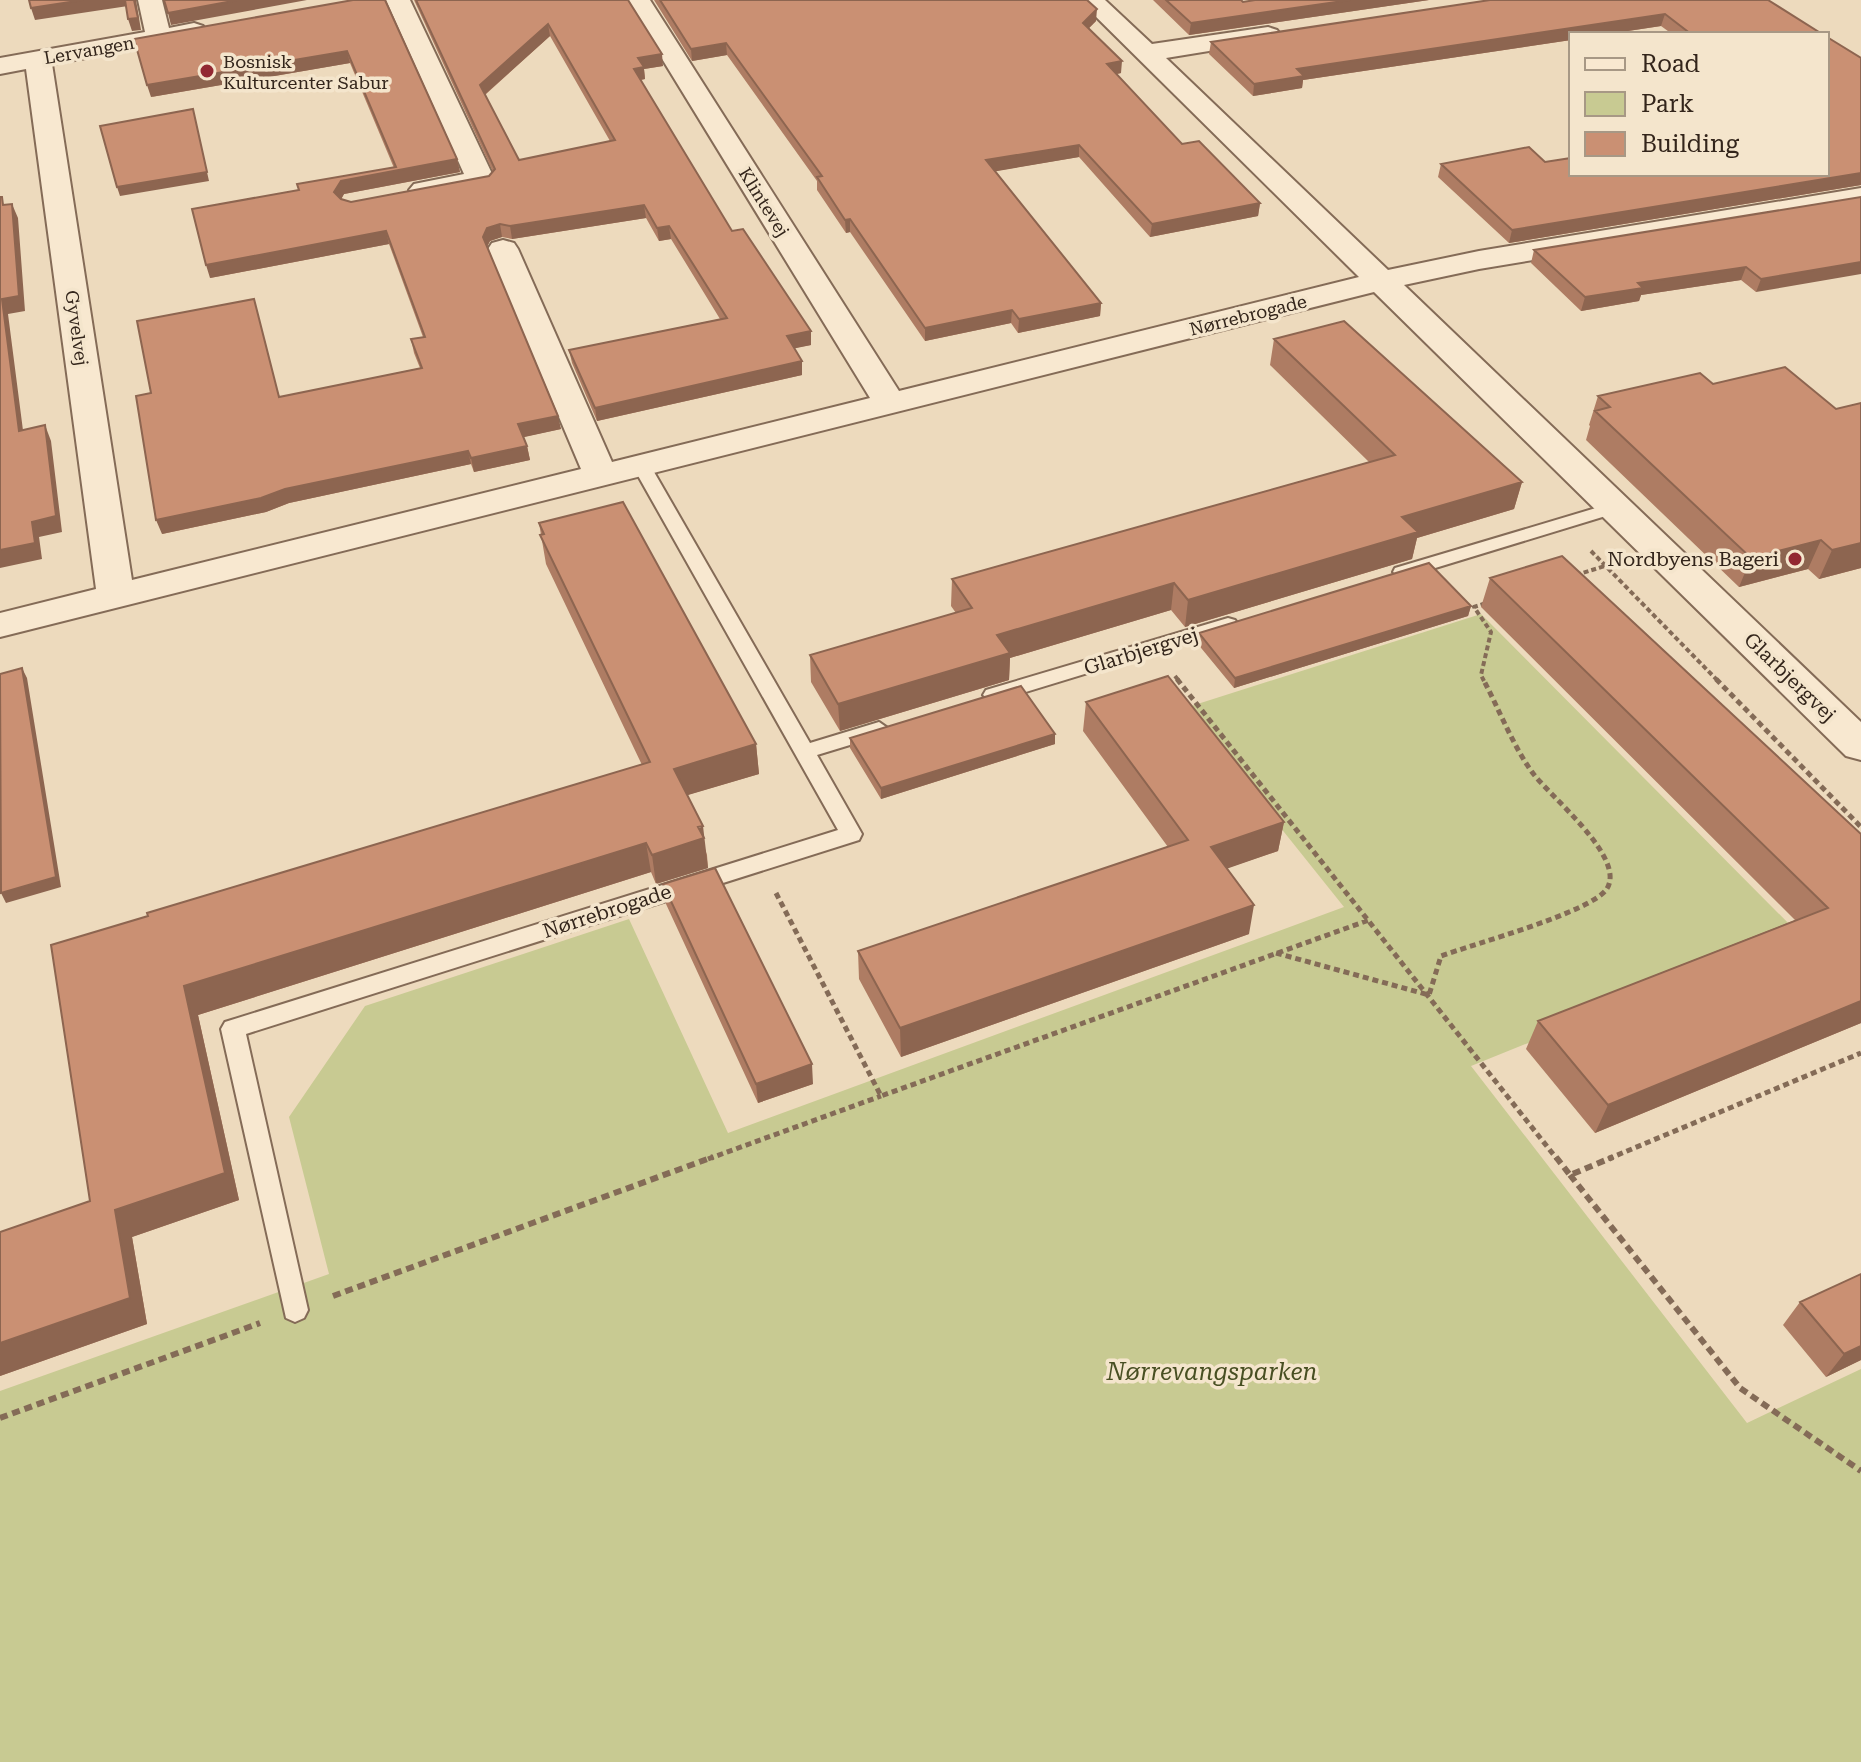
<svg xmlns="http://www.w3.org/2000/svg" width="1861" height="1762" viewBox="0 0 1861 1762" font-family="'Roboto Serif',serif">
<rect width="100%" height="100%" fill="#eddabd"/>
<!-- green -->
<path fill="#c8ca92" d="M1481 614 1799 934 1471 1066 1747 1423 1861 1369V1762H0V1391L329 1274 289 1117 365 1006 629 919 728 1133 1344 907 1185 708Z"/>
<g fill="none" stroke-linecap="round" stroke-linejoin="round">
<!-- service casing -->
<g stroke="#846b57" stroke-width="4">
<path id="service" d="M641 460 650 465 810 743 879 722 889 729 886 734 817 755 862 834 859 840 246 1034 308 1310 304 1318 295 1322 286 1318 221 1029 225 1022 838 830 632 465Z
M1616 502 1622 503 1625 507 1622 511 1409 576 1402 578 1393 572 1395 568Z
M1228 618 1235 620 1238 624 1235 628 993 702 983 695 986 690Z"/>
</g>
<!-- minor casing -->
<g stroke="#846b57" stroke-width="4">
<path id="minor" d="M138 0H162L169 28 194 23 203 26 207 31 203 36 194 39 52 64 132 580 581 469 488 249 492 243 503 240 514 243 518 249 612 462 870 398 626 0H650L899 391 1359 277 1079 0H1105L1152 44 1268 27 1277 30 1281 35 1277 40 1166 58 1388 270 1479 251 1861 188V206L1479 269 1404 285 1861 722V760L1846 756 1374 292 0 637V613L96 589 26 69 0 74V58L145 32Z
M386 0H410L495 180 491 186 424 199 414 196 409 190 414 184 464 174Z"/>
</g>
<!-- path-far2 -->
<path stroke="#846b57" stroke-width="4" stroke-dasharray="5 3" stroke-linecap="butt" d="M1591 551 1718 681
M1576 575 1605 566
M1175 676 1179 681
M1484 681 1481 675 1491 632 1474 607 1486 603"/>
<!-- path-far1 -->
<path stroke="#846b57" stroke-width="5" stroke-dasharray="6 4" stroke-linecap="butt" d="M1177 679 1557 1159
M1716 679 1861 827
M776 893 881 1096 1369 920
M1276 953 1429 995 1441 956C1474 944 1588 913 1606 890 1629 859 1549 796 1532 772 1512 744 1499 709 1483 679
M708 1159 881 1096
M1608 1159 1861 1053"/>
<!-- path -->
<path stroke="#846b57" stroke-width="6" stroke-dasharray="8 5" stroke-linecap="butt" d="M1556 1157 1570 1175 1613 1157
M1570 1175 1740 1388 1861 1471
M333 1296 713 1157
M0 1418 260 1323"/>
<!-- service -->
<use href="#service" fill="#f8e8d0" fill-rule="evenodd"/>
<!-- minor -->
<use href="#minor" fill="#f8e8d0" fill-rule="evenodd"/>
</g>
<!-- wall -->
<path fill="#ae7c63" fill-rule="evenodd" d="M353 0 457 159 460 172 344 194 341 199 351 202 489 176 493 172 414 0H628L663 66 644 69 645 79 640 80 732 231 811 345 794 348 802 361V375L597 421 572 363 569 350 720 319 671 239 659 241 646 218 512 239 502 237 490 241 487 247 561 429 523 437 527 446 530 460 474 472 471 464 289 503 266 512 162 534 280 397 420 368 414 353 411 339 423 337 389 244 210 278 299 190 394 168 350 63 151 97ZM550 36 610 141 519 160 485 95Z
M654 0H1087L1096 21 1089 28 1121 73 1117 74 1182 144 1260 203 1258 216 1150 237 1079 157 995 171 1101 303 1100 316 1018 333 1011 323 925 341 850 232 846 233 817 190V181L727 55 692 61Z
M1153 0H1241L1243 2 1255 0H1429L1189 35Z
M1768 0 1822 34H1672L1661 26 1608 34H1571V40L1303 80 1302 88 1253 96 1209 54 1211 42Z
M1861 58V185L1509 243 1438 177 1441 164 1545 162 1827 174Z
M1861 197 1756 292 1741 280 1641 295 1639 301 1581 311 1531 263 1534 250Z
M1274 339 1522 482 1514 509 1417 538 1412 559 1185 627 1171 610 1010 658 1009 680 840 731 811 682 810 655 956 613 951 606 952 579 1369 462 1270 365Z
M1713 384 1836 409 1861 403V568L1819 579 1808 569 1739 587 1586 440 1590 426 1589 425 1598 396Z
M539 523 756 744 759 774 687 795 707 855 708 868 656 884 651 872 198 1015 239 1200 132 1237 147 1324 0 1376V1232L90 1201 148 916 642 765 546 564Z
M1490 578 1861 834V1023L1595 1133 1526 1049 1538 1021 1795 920 1481 607Z
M1471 606 1468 616 1234 688 1197 643 1199 633Z
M1086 702 1284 822 1278 851 1227 868 1249 934 901 1057 859 979 858 951 1168 847 1083 731Z
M850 738 1055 744 881 799 850 748Z
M663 884 813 1084 758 1103 666 904Z
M1861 1274V1360L1826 1377 1783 1325 1800 1302Z"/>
<!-- shaded-wall -->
<path fill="#8d6550" d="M83 0H126L128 6 35 20 31 8Z
M134 0H136L141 30 132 31 128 19Z
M238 0H307L171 25 168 13Z
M1350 0H1429L1189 35 1191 23Z
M1097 9 1096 21 1082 35 1083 23Z
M1665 14 1661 26 1608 34H1571V40L1303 80 1302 88 1253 96 1254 84 1297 69Z
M548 24 550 36 482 97 480 85Z
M726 43 727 55 692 61 691 49Z
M347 51 350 63 151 97 147 85Z
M662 54 663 66 644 69 645 79 635 81 634 69 638 58Z
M1122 61 1121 73 1106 76 1107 64Z
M193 109 209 181 120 196 117 187Z
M1079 145V157L986 173V160Z
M457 159 460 172 344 194 338 205 334 192 341 181Z
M1861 173V185L1509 243 1512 230Z
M1260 203 1258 216 1150 237 1152 224Z
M12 204 18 218 25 311 8 314 25 446 19 431 2 299Z
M644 205 646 218 512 239 510 226Z
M850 219V232L846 233 845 220Z
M500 224 502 237 490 241 485 250 483 237 487 228Z
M669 226 671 239 659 241 657 228Z
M386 231 389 244 210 278 206 265Z
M1861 262V274L1756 292 1761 279Z
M1746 267 1741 280 1641 295 1639 301 1581 311 1585 297 1638 283Z
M1101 303 1100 316 1018 333 1019 319Z
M1012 310 1011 323 925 341V328Z
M811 331V345L787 350V336Z
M802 361V375L597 421 595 408Z
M558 416 561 429 520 438 518 424Z
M45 425 51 441 62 532 39 537 42 559 0 568V550L32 522Z
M527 446 530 460 474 472 471 458Z
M468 451 471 464 289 503 266 512 162 534 156 520 285 489Z
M1522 482 1514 509 1417 538 1412 559 1185 627 1188 600 1402 517Z
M1821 540 1808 569 1739 587 1751 558Z
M1861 543V568L1819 579 1832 550Z
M1174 583 1171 610 1010 658 1009 680 840 731 838 704 997 635Z
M1471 606 1468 616 1234 688 1235 678Z
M22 668 27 678 61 887 6 903 1 893Z
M1055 734V744L881 799V788Z
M756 744 759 774 678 798 674 769Z
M1284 822 1278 851 1206 876 1211 847Z
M703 826 708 868 656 884 652 855Z
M646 843 651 872 198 1015 239 1200 132 1237 147 1324 0 1376V1343L115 1210 184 986Z
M1254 905 1249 934 901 1057 900 1028Z
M1861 1001V1023L1595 1133 1608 1105Z
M812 1064 813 1084 758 1103 756 1084Z
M1861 1346V1360L1826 1377 1844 1354Z"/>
<!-- building -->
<path fill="#ca9073" stroke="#8d6550" stroke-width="2" fill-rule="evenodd" d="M29 0H83L31 8Z
M125 0H134L138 18 128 19Z
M164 0H238L168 13Z
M353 0H385L457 159 341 181 334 192 341 199 351 202 489 176 495 169 416 0H628L662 54 638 58 644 67 634 69 732 231 743 229 811 331 787 336 802 361 595 408 569 350 727 318 669 226 657 228 644 205 510 226 500 224 487 228 483 237 558 416 518 424 527 446 471 458 468 451 285 489 261 498 156 520 136 396 151 393 137 321 254 299 279 397 422 368 411 339 425 337 386 231 206 265 192 209 299 190 297 184 396 167 347 51 147 85 134 39ZM548 24 615 140 519 160 480 85Z
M660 0H1087L1097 9 1083 23 1122 61 1107 64 1182 144 1199 141 1260 203 1152 224 1079 145 986 160 1101 303 1019 319 1012 310 925 328 850 219 845 220 817 177 822 176 726 43 691 49Z
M1166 0H1241L1243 2 1255 0H1350L1191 23Z
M1490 0H1768L1822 34H1691L1665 14 1297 69 1304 76 1254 84 1211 42Z
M1827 37 1861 58V173L1512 230 1441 164 1529 147 1545 162 1571 158V174H1827Z
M193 109 207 172 117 187 100 126Z
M0 197H2L3 205 12 204 19 296 2 299 19 431 45 425 56 516 32 522 35 543 0 550Z
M1861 197V262L1761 279 1746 267 1638 283 1643 288 1585 297 1534 250Z
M1344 321 1522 482 1402 517 1418 532 1188 600 1174 583 997 635 1010 653 838 704 810 655 972 608 952 579 1395 455 1274 339Z
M1785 367 1836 409 1861 403V543L1832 550 1821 540 1751 558 1595 411 1610 407 1598 396 1700 373 1713 384Z
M623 502 756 744 674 769 703 826 698 827 704 838 652 855 646 843 184 986 225 1173 115 1210 130 1298 0 1343V1232L90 1201 51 945 148 916 147 913 650 762 540 535 544 534 539 523Z
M1562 556 1861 834V1001L1608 1105 1538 1021 1828 908 1490 578Z
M1429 563 1471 606 1235 678 1199 633Z
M22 668 56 877 1 893 0 674Z
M1168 676 1284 822 1211 847 1254 905 900 1028 858 951 1188 840 1086 702Z
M1021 686 1055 734 881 788 850 738Z
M715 868 812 1064 756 1084 663 884Z
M1861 1274V1346L1844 1354 1800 1302Z"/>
<!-- markers -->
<g fill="#922832" stroke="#f4e5cc" stroke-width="3">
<circle cx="207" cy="71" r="8"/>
<circle cx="1795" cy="559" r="8"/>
</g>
<g text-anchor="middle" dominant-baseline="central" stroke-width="7" stroke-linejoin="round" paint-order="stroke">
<!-- far-street labels -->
<g font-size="18" fill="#33251b" stroke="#f4e5cc">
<text transform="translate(89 50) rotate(-10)">Lervangen</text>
<text transform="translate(764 202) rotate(58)">Klintevej</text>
<text transform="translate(1248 315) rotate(-14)">Nørrebrogade</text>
<text transform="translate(77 328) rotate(82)">Gyvelvej</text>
</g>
<!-- far-poi labels -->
<g font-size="18" fill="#33251b" stroke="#f4e5cc" text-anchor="start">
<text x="223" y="61">Bosnisk<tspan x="223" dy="21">Kulturcenter Sabur</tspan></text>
</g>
<!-- poi labels -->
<g font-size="20" fill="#33251b" stroke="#f4e5cc" text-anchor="end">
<text x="1779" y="559">Nordbyens Bageri</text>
</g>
<!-- street labels -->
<g font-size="20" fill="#33251b" stroke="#f4e5cc">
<text transform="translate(1141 651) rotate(-17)">Glarbjergvej</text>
<text transform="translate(1790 677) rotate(44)">Glarbjergvej</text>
<text transform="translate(607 911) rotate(-18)">Nørrebrogade</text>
</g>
<!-- near-park labels -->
<g font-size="24" font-style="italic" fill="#484f22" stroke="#f4e5cc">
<text x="1212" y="1372">Nørrevangsparken</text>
</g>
</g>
<!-- legend -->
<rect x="1569" y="32" width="260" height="144" fill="#f4e5cc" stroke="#a79885" stroke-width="2"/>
<rect x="1585" y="58" width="40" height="12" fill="#f8e8d0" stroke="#a79885" stroke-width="2"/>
<text x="1641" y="72" font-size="24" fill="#33251b">Road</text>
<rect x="1585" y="92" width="40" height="24" fill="#c8ca92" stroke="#a79885" stroke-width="2"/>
<text x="1641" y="112" font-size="24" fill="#33251b">Park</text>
<rect x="1585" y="132" width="40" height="24" fill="#ca9073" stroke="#a79885" stroke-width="2"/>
<text x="1641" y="152" font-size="24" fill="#33251b">Building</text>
</svg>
